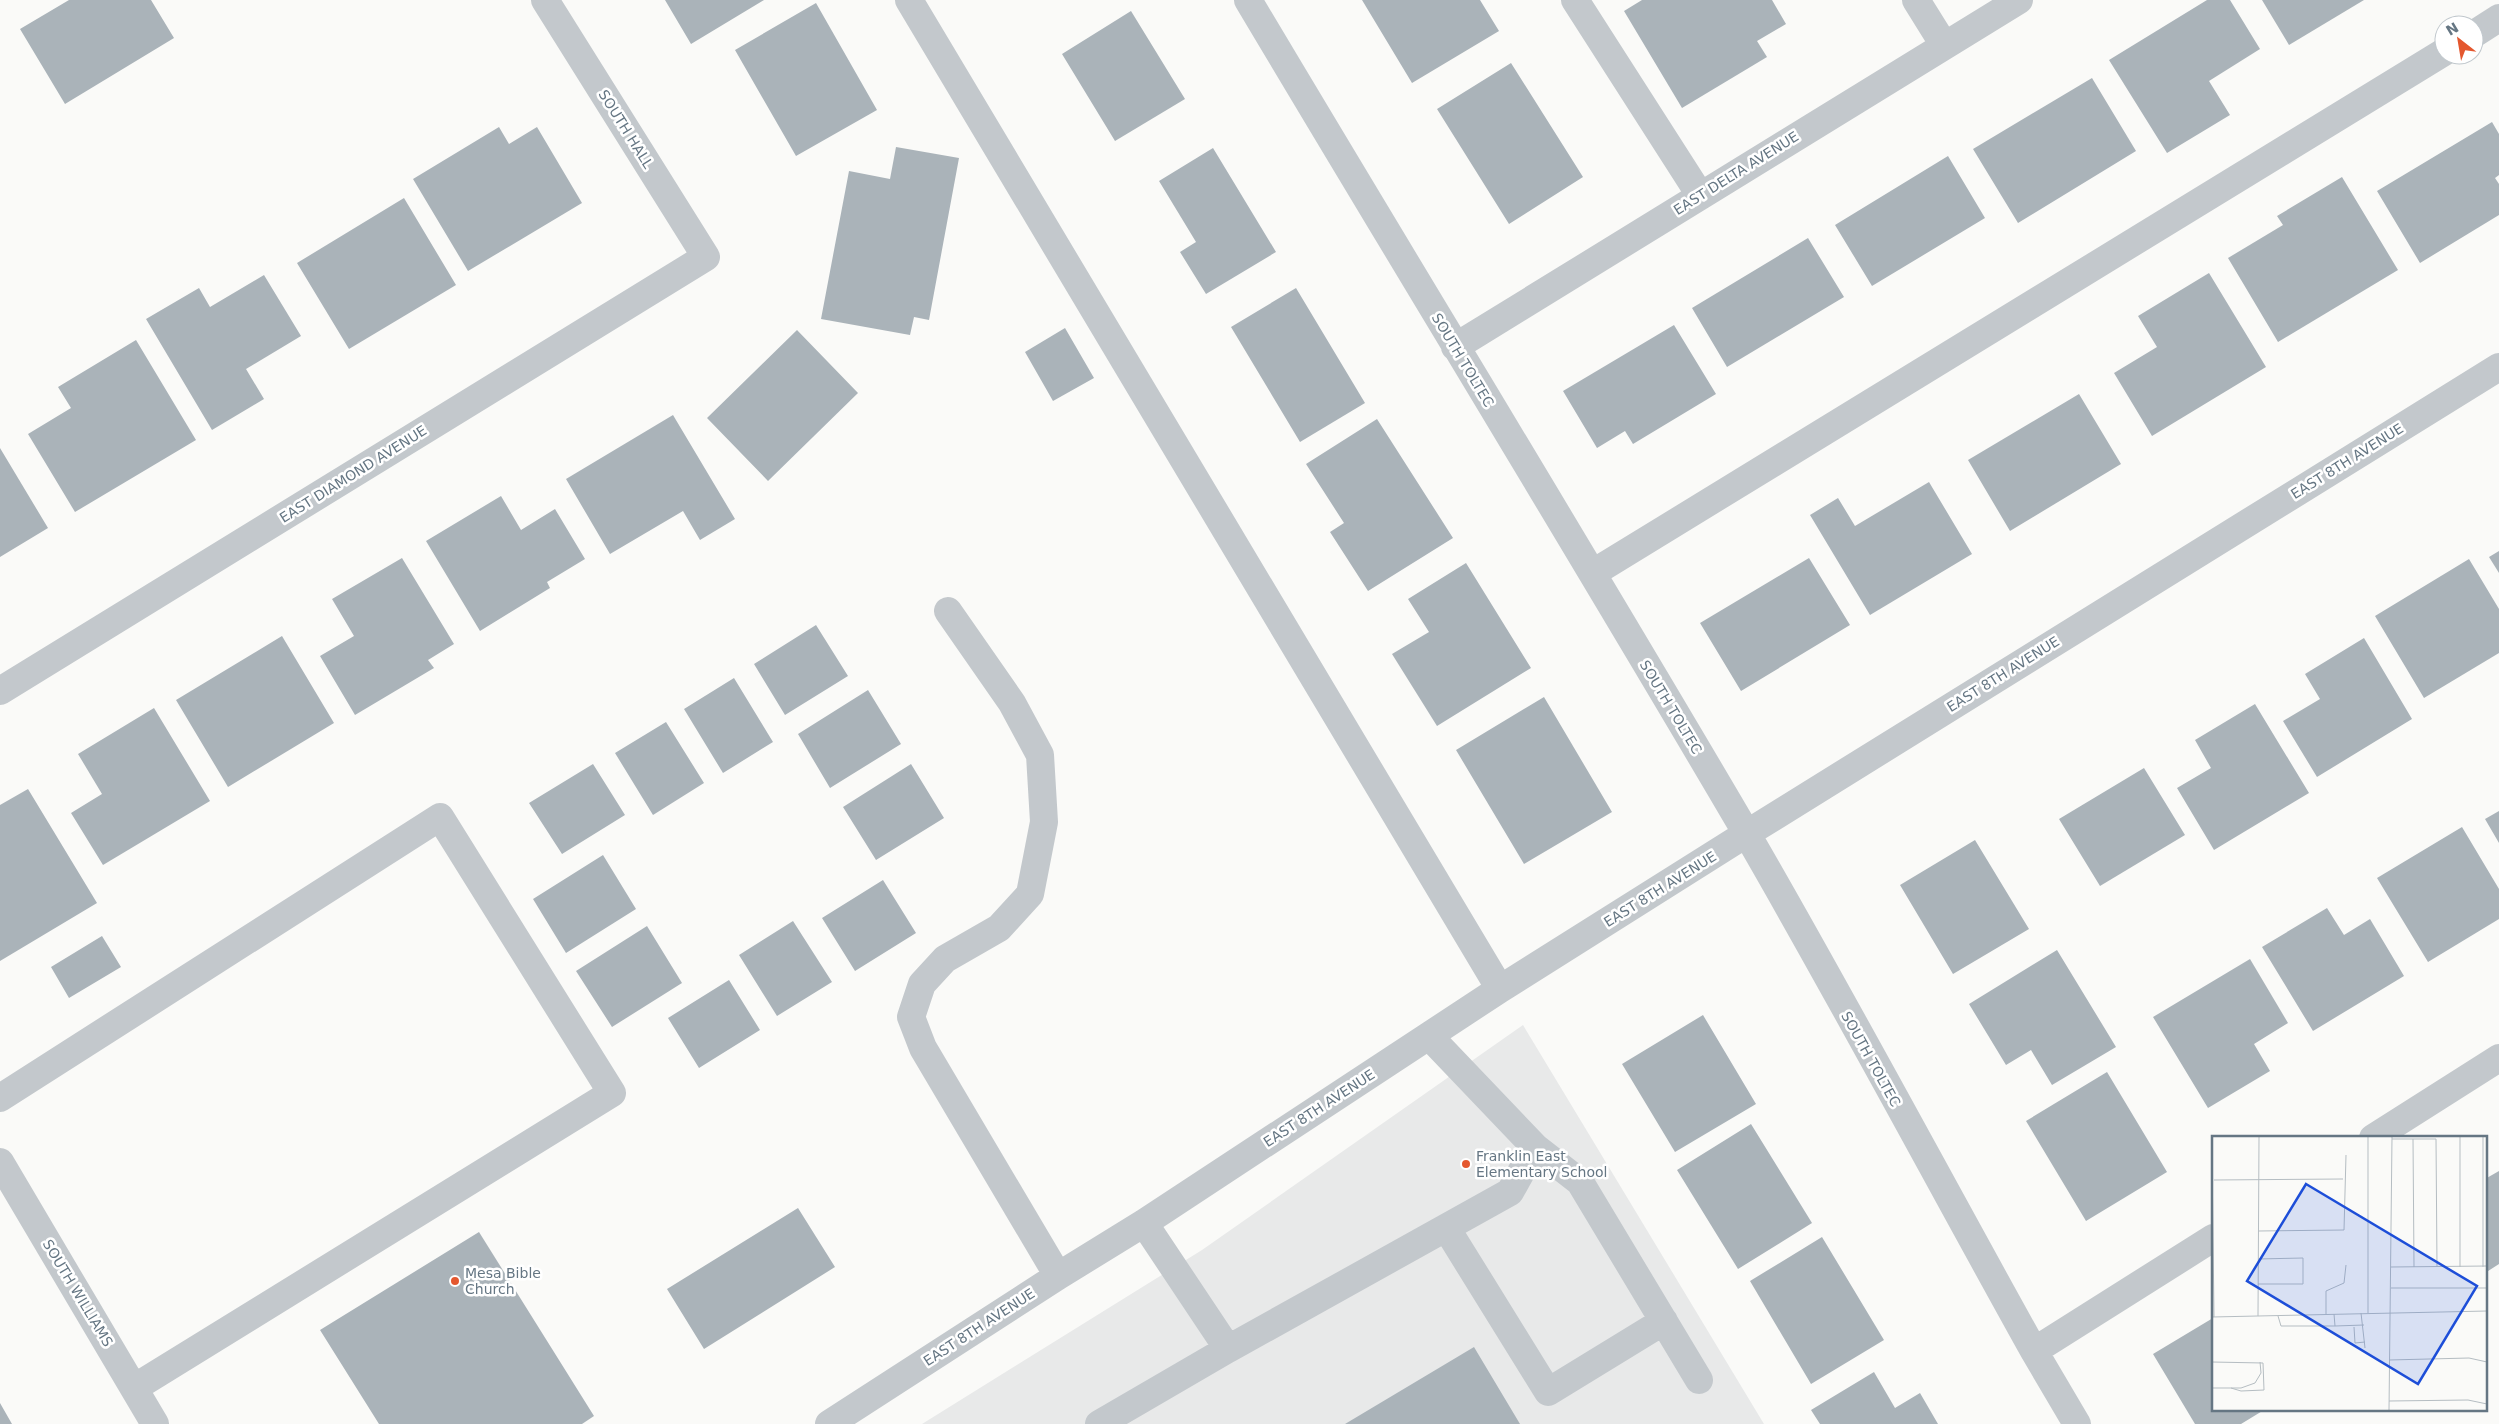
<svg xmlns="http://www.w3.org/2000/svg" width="2499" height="1424" viewBox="0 0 2499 1424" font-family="'DejaVu Sans',sans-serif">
<rect width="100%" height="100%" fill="#fafaf8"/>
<!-- built -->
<path fill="#e8e9e9" d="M1523 1025 1764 1424H922L1202 1250Z"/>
<!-- building -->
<path fill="#aab3b9" d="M69 0H151L174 38 65 104 20 29Z
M665 0H764L691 44Z
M1362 0H1480L1499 31 1412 83Z
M1642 0H1772L1786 24 1757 41 1767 57 1682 108 1624 11Z
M2207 0H2230L2260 49 2209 81 2230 115 2167 153 2109 60Z
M2262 0H2364L2289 45Z
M816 3 877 110 796 156 735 50Z
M1131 11 1185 99 1115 141 1062 54Z
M1511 63 1583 177 1509 224 1437 109Z
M2092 78 2136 151 2018 223 1973 149Z
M2492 122 2499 134V175L2495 178 2499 184V215L2420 263 2377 191Z
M499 127 509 144 537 127 582 203 468 271 413 179Z
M896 147 959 158 929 320 914 317 910 335 821 319 849 171 890 179Z
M1213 148 1276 252 1206 294 1180 252 1196 242 1159 181Z
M1948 156 1985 218 1872 286 1835 225Z
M2342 177 2398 270 2278 342 2228 258 2283 225 2277 216Z
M404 198 456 285 349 349 297 263Z
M1808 238 1844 297 1727 367 1692 308Z
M2209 273 2266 367 2152 436 2114 373 2157 347 2138 316Z
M264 275 301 336 246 369 264 399 212 430 146 319 199 288 210 307Z
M1296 288 1365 403 1300 442 1231 327Z
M1674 325 1716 394 1633 444 1625 431 1597 448 1563 391Z
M1065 328 1094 378 1053 401 1025 352Z
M797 330 858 393 768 481 707 418Z
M136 340 196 440 75 512 28 434 71 408 58 387Z
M2079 394 2121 464 2010 531 1968 460Z
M673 415 735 519 700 540 683 511 610 554 566 479Z
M1377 419 1453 538 1368 591 1330 532 1344 523 1306 464Z
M0 448 48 528 0 557Z
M1929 482 1972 554 1870 615 1810 515 1838 498 1855 526Z
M501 496 521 530 555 509 585 559 547 582 550 588 480 631 426 541Z
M2499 551V573L2489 557Z
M402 558 454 644 428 660 434 668 355 715 320 656 354 636 332 599Z
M1809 558 1850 625 1741 691 1700 623Z
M2469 559 2499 609V653L2424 698 2375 616Z
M1466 563 1531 668 1437 726 1392 654 1429 632 1408 599Z
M816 625 848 676 785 715 754 664Z
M282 636 334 723 228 787 176 700Z
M2364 638 2412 719 2317 777 2283 721 2320 699 2305 674Z
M734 678 773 742 723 773 684 709Z
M868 690 901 744 830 788 798 734Z
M1544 697 1612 812 1524 864 1456 750Z
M2255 704 2309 793 2214 850 2177 788 2211 768 2195 740Z
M154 708 210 801 103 865 71 813 102 794 78 754Z
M666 722 704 783 653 815 615 753Z
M593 764 625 815 562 854 529 803Z
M911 764 944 818 876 860 843 807Z
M2144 768 2185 835 2100 886 2059 819Z
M28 789 97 903 0 961V805Z
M2499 811V843L2485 819Z
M2462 827 2499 889V919L2428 962 2377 878Z
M1975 840 2029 929 1953 974 1900 885Z
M603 855 636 909 566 953 533 899Z
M883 880 916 933 855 971 822 918Z
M2327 908 2344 935 2370 919 2404 976 2313 1031 2262 947Z
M793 921 832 982 777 1016 739 955Z
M647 926 682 983 612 1027 576 971Z
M102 936 121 967 69 998 51 967Z
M2057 950 2116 1047 2052 1085 2031 1050 2006 1065 1969 1004Z
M2250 959 2288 1023 2254 1044 2270 1071 2208 1108 2153 1017Z
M729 980 760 1030 699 1068 668 1018Z
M1703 1015 1756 1104 1675 1152 1622 1064Z
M2107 1072 2167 1172 2086 1221 2026 1121Z
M1751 1124 1812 1223 1738 1269 1677 1170Z
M2499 1171V1264L2485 1273V1179Z
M798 1208 835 1267 704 1349 667 1289Z
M479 1232 594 1416 582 1424H379L320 1330Z
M1822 1237 1884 1340 1811 1384 1750 1281Z
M2213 1318V1410H2264L2241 1424H2195L2153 1354Z
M1474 1347 1520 1424H1345Z
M1874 1372 1895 1408 1920 1393 1938 1424H1820L1811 1410Z
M0 1403 12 1424H0Z"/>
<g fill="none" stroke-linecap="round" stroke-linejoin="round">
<!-- minor -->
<path stroke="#c3c8cc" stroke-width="28" d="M909 0 1500 989
M1248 0C1413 277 1581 551 1744 829 1844 1001 1937 1177 2034 1351L2077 1424
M1575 0 1700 195
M1916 0 1944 45
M2474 34 2499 18
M1455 347 2019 0
M1593 573 2444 52
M948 611 1012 703 1040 755 1044 822 1030 894 999 928 945 959 922 984 911 1017 923 1048 1058 1276
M0 691 706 257 545 0
M1429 1036 1535 1147 1580 1182 1699 1380
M0 1098 440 817 612 1093 134 1388
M2373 1138 2499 1058
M0 1162 155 1424
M1447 1229 1548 1392 1664 1321
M1228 1349 1510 1192 1535 1147
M2034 1351 2213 1238
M829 1424 1058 1276 1144 1223 1500 989 1746 834 2499 367
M1099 1424 1228 1349 1144 1223"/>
</g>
<!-- markers -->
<g fill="#e4572e" stroke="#fff" stroke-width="2">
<circle cx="1466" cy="1164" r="5"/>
<circle cx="455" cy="1281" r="5"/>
</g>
<g text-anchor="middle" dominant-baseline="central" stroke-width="5" stroke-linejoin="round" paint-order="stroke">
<!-- street labels -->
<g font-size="14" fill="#657683" stroke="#fff">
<text transform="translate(626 129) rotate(58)">SOUTH HALL</text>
<text transform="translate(1736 173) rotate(-32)">EAST DELTA AVENUE</text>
<text transform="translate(1463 360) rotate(59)">SOUTH TOLTEC</text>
<text transform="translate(2347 461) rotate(-32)">EAST 8TH AVENUE</text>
<text transform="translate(353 474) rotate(-32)">EAST DIAMOND AVENUE</text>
<text transform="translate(2003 674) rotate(-32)">EAST 8TH AVENUE</text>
<text transform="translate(1671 707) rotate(59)">SOUTH TOLTEC</text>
<text transform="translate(1660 889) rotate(-32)">EAST 8TH AVENUE</text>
<text transform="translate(1871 1059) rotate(61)">SOUTH TOLTEC</text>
<text transform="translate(1319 1108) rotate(-33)">EAST 8TH AVENUE</text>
<text transform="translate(78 1293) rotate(59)">SOUTH WILLIAMS</text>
<text transform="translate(979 1327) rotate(-33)">EAST 8TH AVENUE</text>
</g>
<!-- poi labels -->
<g font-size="14" fill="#657683" stroke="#fff" text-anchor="start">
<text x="1476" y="1156">Franklin East<tspan x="1476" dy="16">Elementary School</tspan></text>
<text x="465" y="1273">Mesa Bible<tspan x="465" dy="16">Church</tspan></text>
</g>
</g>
<!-- overview -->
<g transform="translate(2212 1136)">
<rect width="275" height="275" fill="#fafaf8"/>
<path fill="none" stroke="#b5bdc2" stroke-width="1" d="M248 1V131M271 1V131M180 3H224L225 131M201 3 202 131M0 19 2 181M2 44 131 43M46 95 132 94 134 19M179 131 275 130M46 148H91V122L46 123M179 152H275M149 177 153 212M156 177V1M114 178V155L132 147 134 129M46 180 47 1M66 180 69 190H123L122 178M0 181 275 175M123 190 152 189M142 191 143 207 153 206M177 224 257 222 275 226M0 226 51 227 52 254 29 255 19 252M0 252H29L43 247 49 237 48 226M177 265 256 264 275 268M177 274 180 1"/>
<path fill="#1d4ed8" fill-opacity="0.15" stroke="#1d4ed8" stroke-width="2.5" d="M94 48 265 150 206 248 35 145Z"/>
<rect width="275" height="275" fill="none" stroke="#657683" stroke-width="2.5"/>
</g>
<!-- north arrow -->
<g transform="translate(2459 40) rotate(329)"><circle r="24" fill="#ffffff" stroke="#c1c8cd"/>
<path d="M0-4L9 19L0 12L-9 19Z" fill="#e4572e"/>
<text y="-8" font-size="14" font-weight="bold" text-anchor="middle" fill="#657683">N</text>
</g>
</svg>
